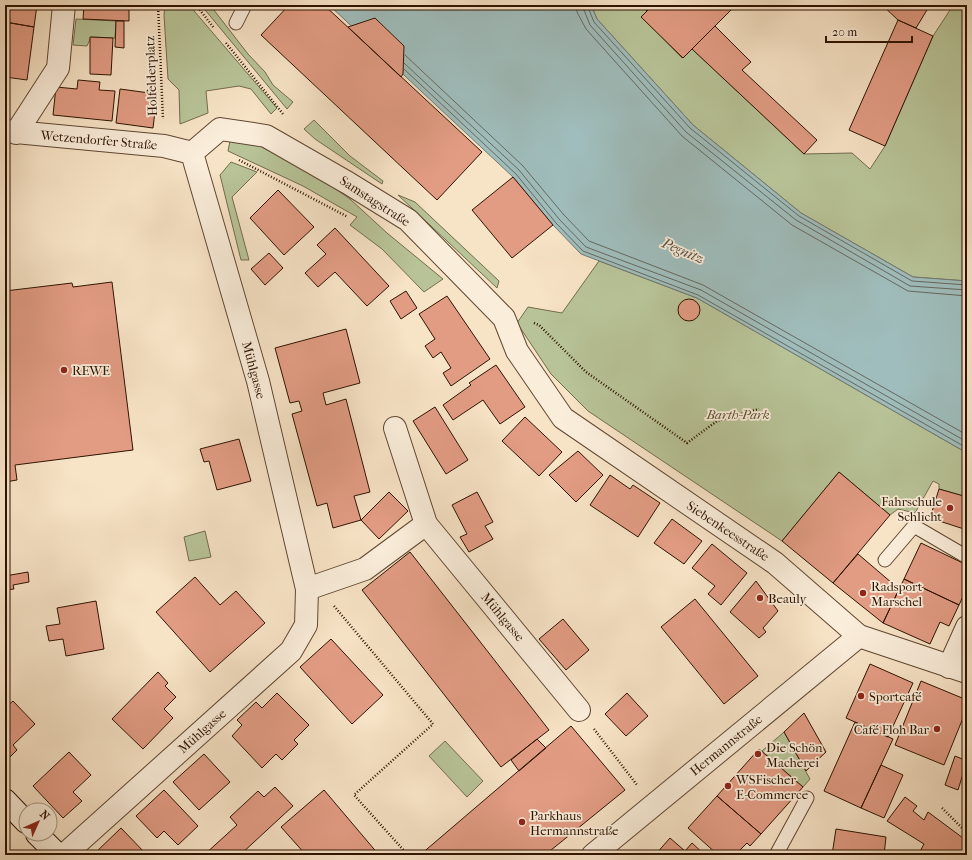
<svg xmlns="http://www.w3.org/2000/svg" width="972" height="860" viewBox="0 0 972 860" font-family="'IM FELL French Canon',serif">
<rect width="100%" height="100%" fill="#f7e3c6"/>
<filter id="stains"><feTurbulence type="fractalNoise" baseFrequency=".005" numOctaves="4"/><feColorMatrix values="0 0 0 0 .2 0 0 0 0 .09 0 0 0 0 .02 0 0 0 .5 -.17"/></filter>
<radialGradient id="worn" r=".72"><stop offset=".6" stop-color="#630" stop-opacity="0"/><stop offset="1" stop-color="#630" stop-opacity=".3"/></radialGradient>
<!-- green -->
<path fill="#b8c498" stroke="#736c4c" d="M165 5H189L277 108 271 114 251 89 239 86 206 91 208 113 180 124 179 90 168 79 164 15Z
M201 5H210L248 54 265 72 273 85 293 102 287 109Z
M591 5H642L647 11 642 17 682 58 692 49 804 154 852 153 870 169 885 146 933 36 952 7 949 5H967V281L913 277 801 213 693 125 597 19Z
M76 19 116 21 115 38 91 37 87 46 73 45Z
M314 120 350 156 383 181 382 184 315 139 304 129Z
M230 141 258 145 307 169 350 199 387 233 443 279 424 292 382 249 350 225 357 217 303 186 228 151Z
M231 162 257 172 232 197 249 260H241L220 175Z
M398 195 415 202 499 281 497 288Z
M599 261 697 298 967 453V497L939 489V484L933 481 915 513 898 509 890 515 839 472 782 541 588 411 551 374 517 323 528 307 562 313Z
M205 531 211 557 189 561 184 537Z
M784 732 810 779 803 787 762 751Z
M445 741 483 781 467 797 429 756Z"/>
<!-- water -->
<path fill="#9fbdbc" stroke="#727971" d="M329 5H591L597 19 693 125 801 213 913 277 967 281V453L697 298 581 254 553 225 513 177Z"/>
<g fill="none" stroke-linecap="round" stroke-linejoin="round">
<!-- shore -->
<path stroke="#66685e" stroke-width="1" d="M576 5 577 12 586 29 682 136 792 225 908 291 967 296
M582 5 590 25 686 132 796 220 910 286 967 290
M587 5 594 22 690 128 799 216 912 281 967 285
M405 55 523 166 564 215 589 241 703 285 967 435
M404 63 519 170 559 219 586 247 701 290 967 442
M404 69 516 174 556 223 583 251 698 295 967 448"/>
</g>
<!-- building -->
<path fill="#e29c84" stroke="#2e1300" d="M5 5H37L34 27 5 22Z
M84 5H129V21L83 19Z
M289 5H324L482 152 437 200 261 35Z
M642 5H653L647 11Z
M653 5H736L683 58 641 17Z
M882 5H930L916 28 898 20Z
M375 18 404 46 403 74 401 77 348 27Z
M898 20 933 36 885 146 849 130Z
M116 21H124V48L115 47Z
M5 22 34 27 27 80 5 77Z
M715 26 751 62 742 70 817 140 804 154 692 49Z
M90 37 113 38 111 75 90 74Z
M78 80 100 82 99 90 115 91 112 121 53 115 56 87 77 89Z
M120 89 157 94 153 128 116 123Z
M513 177 553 225 512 258 472 210Z
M278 190 314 227 284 255 250 218Z
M335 228 389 286 367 306 335 272 318 287 305 273 326 254 317 245Z
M269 253 283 268 265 285 251 269Z
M112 282 133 450 15 465 17 480 5 482V291L72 283 73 287Z
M406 291 417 308 401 319 390 301Z
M447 296 490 359 451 386 443 373 451 368 441 352 433 358 425 346 435 339 419 314Z
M678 310a11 11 0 1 1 22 0a11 11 0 1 1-22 0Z
M346 329 360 383 323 393 326 405 346 399 370 492 354 496 361 520 333 528 327 503 317 506 292 414 302 411 299 401 290 403 275 348Z
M496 365 525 407 500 424 483 400 453 420 443 405 471 385 469 383Z
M435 407 468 460 446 474 413 421Z
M525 417 562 452 539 476 502 441Z
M239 439 251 481 217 490 209 461 204 462 200 449Z
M578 451 603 475 576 502 549 475Z
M839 472 890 515 833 583 782 541Z
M610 475 630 489 633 485 660 503 638 537 590 505Z
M939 489 967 497V530L930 518Z
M389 492 408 511 379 539 361 520Z
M477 492 493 522 485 526 493 539 469 552 460 537 467 534 452 505Z
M672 519 702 541 684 564 654 543Z
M967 530V550L961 549Z
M921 543 967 565V588L959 605 904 579Z
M712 544 747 573 721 605 708 594 715 586 692 568Z
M410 552 549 730 501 767 362 590Z
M858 554 899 589 883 623 833 583Z
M28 572 29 582 13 585 14 589 5 590V576Z
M195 577 220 605 236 591 265 623 210 672 156 612Z
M904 579 959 605 949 626 940 622 930 644 883 623Z
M756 581 778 611 763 628 766 632 759 638 730 612Z
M695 599 758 676 724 704 661 627Z
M96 601 104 649 66 656 63 639 49 641 46 626 60 624 57 608Z
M563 619 589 650 566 670 539 639Z
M331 639 383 695 352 724 300 667Z
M870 664 913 683 888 737 846 718Z
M158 672 168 683 165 686 176 697 164 709 173 718 143 749 112 719Z
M921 681 967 700V708L944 765 895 745Z
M277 693 309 725 294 740 298 744 282 760 276 754 262 768 232 736 242 725 237 720 256 702 262 708Z
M627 693 648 716 626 736 605 714Z
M13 701 35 724 13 745 17 750 9 758 5 753V708Z
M804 713 826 752 806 771 784 732Z
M855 722 893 739 861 808 824 791Z
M571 726 625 790 545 855H420Z
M537 739 546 748 519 771 511 760Z
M759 749 803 787 761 834 717 796Z
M69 752 91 775 73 792 82 801 63 818 33 786Z
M204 754 230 782 199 810 173 782Z
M955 756 967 761 958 790 945 785Z
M881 765 903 775 884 818 861 808Z
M275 787 293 806 240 855H204L237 825 230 817 258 791 264 797Z
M164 790 198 826 178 845 164 831 157 838 136 816Z
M324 790 379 855H306L281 827Z
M717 796 761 834 750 846 747 843 735 855H718L688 828Z
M905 797 917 806 913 811 924 820 928 812 967 841V855H940L936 852 934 854 936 855H918L924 844 887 821Z
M121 828 147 855H93Z
M836 829 886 837 884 855H832Z
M670 838 685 851 692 843 705 855H655Z"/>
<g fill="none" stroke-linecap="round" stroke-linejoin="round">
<!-- lane casing -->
<g stroke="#604732" stroke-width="15">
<path id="lane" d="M236 23 245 5
M885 560 914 526 967 557
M776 855 807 798"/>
</g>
<!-- street casing -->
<g stroke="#604732" stroke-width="24">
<path id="street" d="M5 131 164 146 192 153
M16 133 58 68 64 5
M192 153 220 129 266 136 348 183 408 220 504 318 517 351 563 418 775 563 859 636 967 672
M395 428 426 524
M307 589 365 569 426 524 579 710
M949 667 967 627
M64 855 291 651 306 625 307 589 258 381 192 153
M593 855 859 636"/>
</g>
<!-- secondary casing -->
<g stroke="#2e1300" stroke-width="24">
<path id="secondary" d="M5 800 26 822
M37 834 58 855"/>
</g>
<!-- path -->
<path stroke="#2e1300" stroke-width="2.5" stroke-dasharray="1 2" stroke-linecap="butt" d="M158 5 163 119
M196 5 214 28
M226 43 283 114
M239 160 348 217
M534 323 539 325 586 372 687 443 717 421 759 409
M334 606 433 724 354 795 407 854
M594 729 637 785
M942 808 967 833"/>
<!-- lane -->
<use href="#lane" stroke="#faedda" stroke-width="13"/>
<!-- street -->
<use href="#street" stroke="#faedda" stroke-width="22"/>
<!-- secondary -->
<use href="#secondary" stroke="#faedda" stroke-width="22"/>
</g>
<!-- markers -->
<g fill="#8f2418" stroke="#faedda" stroke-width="1.5">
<circle cx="64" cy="370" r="4"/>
<circle cx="950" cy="508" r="4"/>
<circle cx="863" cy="593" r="4"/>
<circle cx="760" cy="598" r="4"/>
<circle cx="861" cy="696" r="4"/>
<circle cx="937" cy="729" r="4"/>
<circle cx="758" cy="754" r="4"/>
<circle cx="728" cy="786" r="4"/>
<circle cx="522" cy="822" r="4"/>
</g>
<g text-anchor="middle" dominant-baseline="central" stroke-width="3.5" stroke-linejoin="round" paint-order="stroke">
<!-- street labels -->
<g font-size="13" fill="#2e1300" stroke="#faedda">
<text transform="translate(151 76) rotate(-92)">Holfelderplatz</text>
<text transform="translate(99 140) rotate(5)">Wetzendorfer Straße</text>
<text transform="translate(375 201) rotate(33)">Samstagstraße</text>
<text transform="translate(254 370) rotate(75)">Mühlgasse</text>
<text transform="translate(728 531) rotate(34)">Siebenkeesstraße</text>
<text transform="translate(503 617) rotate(50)">Mühlgasse</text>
<text transform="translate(202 731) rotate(-42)">Mühlgasse</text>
<text transform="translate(726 745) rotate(-39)">Hermannstraße</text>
</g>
<!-- poi labels -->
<g font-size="13" fill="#2e1300" stroke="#faedda" text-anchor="start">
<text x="72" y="370">REWE</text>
<text x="942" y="501" text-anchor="end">Fahrschule<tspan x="942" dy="15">Schlicht</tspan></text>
<text x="871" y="586">Radsport<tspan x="871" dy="15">Marschel</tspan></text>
<text x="768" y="598">Beauly</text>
<text x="869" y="696">Sportcafé</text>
<text x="929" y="729" text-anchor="end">Café Floh Bar</text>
<text x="766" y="747">Die Schön<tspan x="766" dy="15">Macherei</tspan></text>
<text x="736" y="779">WSFischer<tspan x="736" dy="15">E-Commerce</tspan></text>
<text x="530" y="815">Parkhaus<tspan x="530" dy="15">Hermannstraße</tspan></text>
</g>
<!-- park labels -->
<g font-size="13" font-style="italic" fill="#5e5135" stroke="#faedda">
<text x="738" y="414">Barth-Park</text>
</g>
<!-- water labels -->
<g font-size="14" font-style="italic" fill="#564e42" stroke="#faedda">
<text transform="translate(683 251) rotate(23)">Pegnitz</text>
</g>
</g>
<!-- margin -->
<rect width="972" height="860" fill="none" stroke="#f7e3c6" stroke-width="20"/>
<rect x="6" y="6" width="960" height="848" fill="none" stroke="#2e1300" stroke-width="2"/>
<rect x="10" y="10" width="952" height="840" fill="none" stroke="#2e1300"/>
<!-- north arrow -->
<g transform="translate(38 822) rotate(45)"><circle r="19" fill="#faedda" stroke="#a89683"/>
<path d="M0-3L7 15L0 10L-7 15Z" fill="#8f2418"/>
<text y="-6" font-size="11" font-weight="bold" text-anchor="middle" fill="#2e1300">N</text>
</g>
<!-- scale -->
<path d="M826 36v6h86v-6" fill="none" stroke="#2e1300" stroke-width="2"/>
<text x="832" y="36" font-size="12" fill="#2e1300" stroke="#faedda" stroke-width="3" paint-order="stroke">20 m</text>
<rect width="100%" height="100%" filter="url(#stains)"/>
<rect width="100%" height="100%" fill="url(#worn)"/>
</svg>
